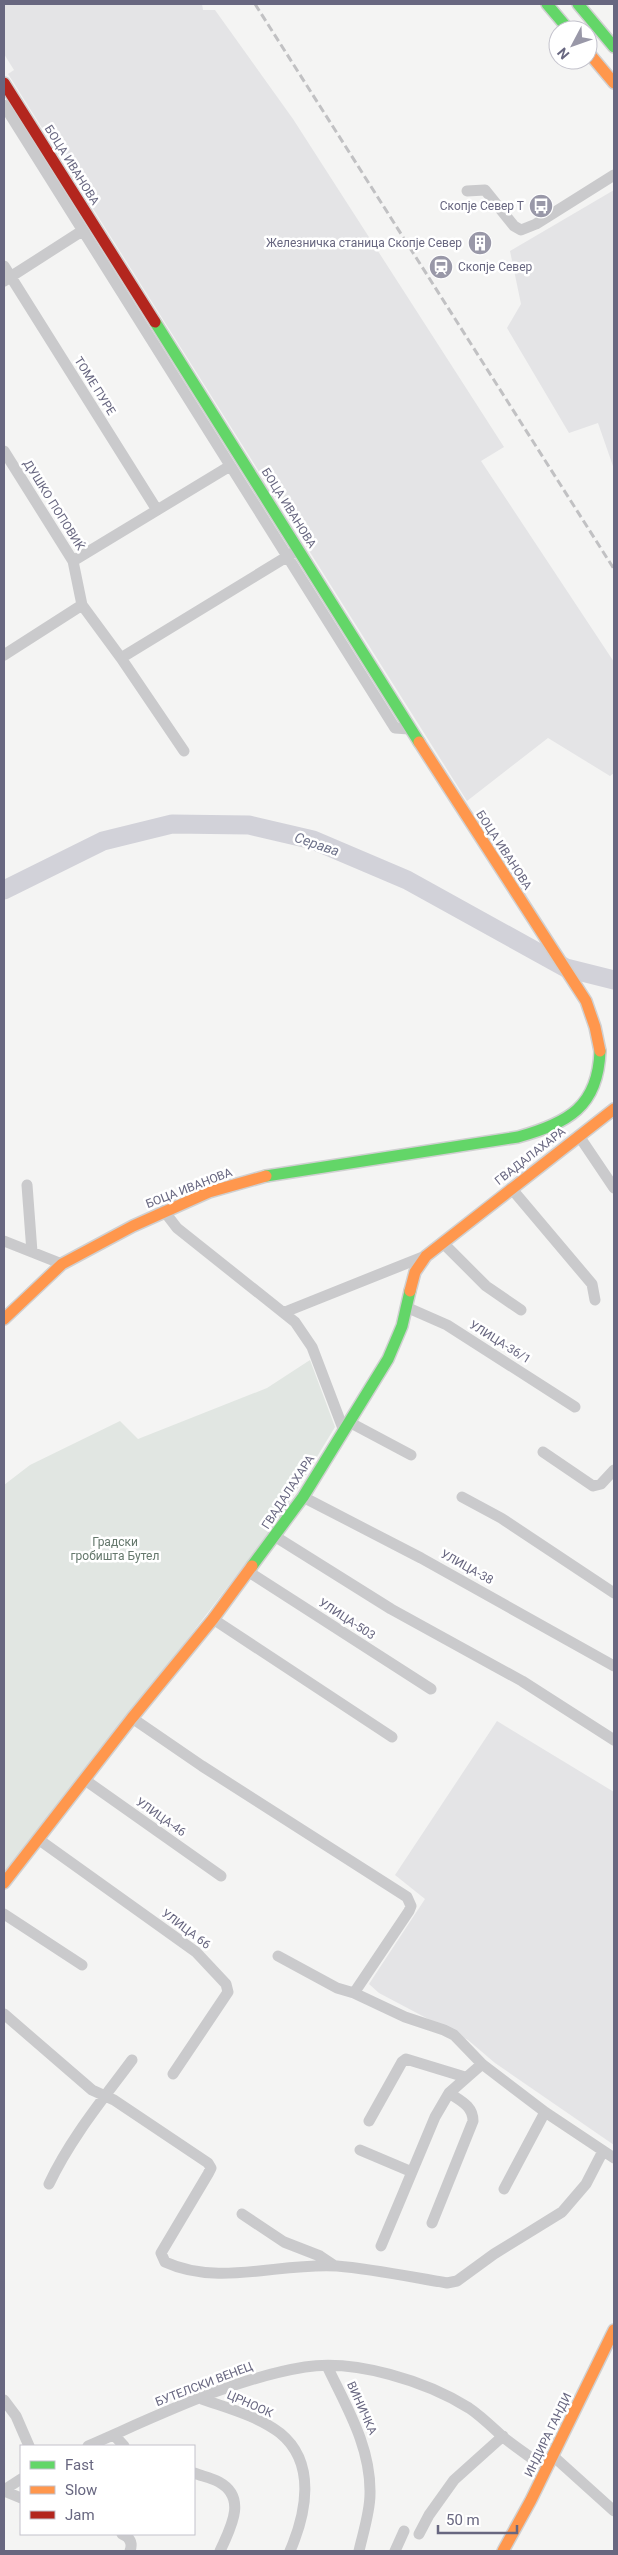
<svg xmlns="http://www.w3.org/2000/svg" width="618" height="2555" viewBox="0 0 618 2555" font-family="Roboto,sans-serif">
<rect width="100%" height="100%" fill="#f4f4f3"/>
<!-- built -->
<path fill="#e4e4e6" d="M4 4H202L203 10H215L293 119 504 447 481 461 614 662V773L610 776 548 738 467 801 8 74 14 70 4 54Z
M614 190V469L598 423 569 433 507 328 521 304 510 251Z
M497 1721 614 1792V2145L495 2063 468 2040 379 1993 369 1984 425 1899 395 1875Z"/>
<!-- green -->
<path fill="#e1e6e2" d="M310 1360 335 1427 278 1521 4 1879V1485L30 1465 120 1421 138 1439 267 1388Z"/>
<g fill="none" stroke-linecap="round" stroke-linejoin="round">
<!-- river -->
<path stroke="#d2d2d9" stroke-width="19" d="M4 890 103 841 172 824 249 825 313 840 407 880 566 968 614 980"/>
<!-- fast casing -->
<g stroke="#d0d0d1" stroke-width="14">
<path id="fast" d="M547 4 569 30
M578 4 614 47
M155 322 419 742
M266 1176 518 1137C568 1123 598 1107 600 1051
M252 1566 303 1497 388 1359 402 1326 410 1291"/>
</g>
<!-- slow casing -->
<g stroke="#d0d0d1" stroke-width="14">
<path id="slow" d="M588 52 614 83
M419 742 586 1001 595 1027 600 1051
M410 1291 415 1272 426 1256 614 1109
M4 1319 62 1264 133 1226 209 1192 266 1176
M4 1883 132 1718 213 1619 252 1566
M503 2551 531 2500 614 2330"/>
</g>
<!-- jam casing -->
<g stroke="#d0d0d1" stroke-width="14">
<path id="jam" d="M4 83 155 322"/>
</g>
<!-- street -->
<path stroke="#cacacc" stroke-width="11" d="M4 105 395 728 409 729
M467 191 485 190 514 226 521 230 536 224 614 175
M4 266 157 510
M4 281 82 231
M4 451 73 561 82 605 121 658 184 751
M73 561 230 466
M4 655 82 605
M121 658 293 553
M579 1136 614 1188
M27 1185 32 1252
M511 1188 592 1284 595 1300
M164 1211 177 1228 295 1322 312 1347 344 1431
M4 1241 62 1264
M443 1243 486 1286 521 1310
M406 1307 447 1325 575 1407
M285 1312 425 1256
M349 1422 411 1455
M543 1452 593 1486 601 1484 614 1470
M303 1497 421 1558 614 1666
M462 1497 501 1518 614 1593
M276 1537 391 1609 522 1681 614 1740
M249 1572 431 1689
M213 1619 392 1737
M132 1718 202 1766 407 1897 411 1906 409 1911 354 1993
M85 1780 221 1876
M38 1839 196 1952 226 1984 228 1992 173 2074
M4 1914 82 1965
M278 1956 337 1988 354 1993 405 2017 444 2030 454 2035 482 2064 545 2112 614 2158
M4 2014 92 2090 114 2100 208 2163 211 2168 208 2174 161 2253 165 2262C219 2287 281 2262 337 2266 373 2269 411 2277 447 2283L457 2281 494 2254 562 2212 586 2184 603 2151
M369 2121 402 2062 406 2059 465 2077
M360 2150 412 2172
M49 2184C70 2139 103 2099 132 2060
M504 2189 545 2112
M242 2214 284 2242 320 2256 335 2266
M432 2223 473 2121C473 2106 461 2101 449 2093
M381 2246 435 2117 449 2093 482 2064
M327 2366C347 2408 371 2447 370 2494 370 2512 363 2533 359 2551
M202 2399C227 2408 258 2416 280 2433 317 2463 306 2514 290 2551
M4 2400 16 2416 29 2446
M114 2435 124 2446
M88 2446C157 2416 231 2379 305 2367 355 2359 426 2381 469 2408 481 2416 492 2427 503 2437 517 2448 532 2458 546 2469
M553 2456 614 2511
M194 2473C202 2476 212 2478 219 2482 248 2498 230 2529 220 2551
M4 2490 21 2479
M4 2491 21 2498
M122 2534C130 2537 133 2543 130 2551
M419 2534 429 2515 454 2480 503 2436
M395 2551 404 2531"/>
<!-- fast -->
<use href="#fast" stroke="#63d668" stroke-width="11"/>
<!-- slow -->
<use href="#slow" stroke="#ff974d" stroke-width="11"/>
<!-- jam -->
<use href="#jam" stroke="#b3261e" stroke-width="11"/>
<!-- rail -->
<path stroke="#c1c1c3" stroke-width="3" stroke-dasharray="8 4" stroke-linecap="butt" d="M255 4 614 569"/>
</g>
<!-- icons -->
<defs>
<g id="bus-disc" transform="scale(1.25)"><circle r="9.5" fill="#9998a8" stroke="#fff"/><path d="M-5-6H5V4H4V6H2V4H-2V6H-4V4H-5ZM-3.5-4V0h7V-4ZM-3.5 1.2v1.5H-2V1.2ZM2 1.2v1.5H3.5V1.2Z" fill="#fff"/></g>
<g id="building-disc" transform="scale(1.25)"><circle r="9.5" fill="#9998a8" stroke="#fff"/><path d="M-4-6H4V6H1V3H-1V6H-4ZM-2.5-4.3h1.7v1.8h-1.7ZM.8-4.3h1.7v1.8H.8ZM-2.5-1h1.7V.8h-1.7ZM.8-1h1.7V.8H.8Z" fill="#fff"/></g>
<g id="station-disc" transform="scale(1.25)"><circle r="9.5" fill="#9998a8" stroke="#fff"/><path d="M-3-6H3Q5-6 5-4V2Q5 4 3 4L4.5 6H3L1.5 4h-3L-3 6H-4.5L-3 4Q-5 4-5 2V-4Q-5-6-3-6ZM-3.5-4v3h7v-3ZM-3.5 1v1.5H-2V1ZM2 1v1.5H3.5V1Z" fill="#fff"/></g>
</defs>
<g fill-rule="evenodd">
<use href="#bus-disc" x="541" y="206"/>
<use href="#building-disc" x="480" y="243"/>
<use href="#station-disc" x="441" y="267"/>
</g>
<g text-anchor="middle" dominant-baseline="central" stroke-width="5" stroke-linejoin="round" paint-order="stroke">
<!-- street labels -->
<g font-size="12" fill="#686780" stroke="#fff">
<text transform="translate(72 165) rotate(58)">БОЦА ИВАНОВА</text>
<text transform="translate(95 386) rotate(58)">ТОМЕ ПУРЕ</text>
<text transform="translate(54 505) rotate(58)">ДУШКО ПОПОВИЌ</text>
<text transform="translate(289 508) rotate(58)">БОЦА ИВАНОВА</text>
<text transform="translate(504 850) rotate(57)">БОЦА ИВАНОВА</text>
<text transform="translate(530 1156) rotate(-38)">ГВАДАЛАХАРА</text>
<text transform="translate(189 1188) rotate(-21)">БОЦА ИВАНОВА</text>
<text transform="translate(500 1342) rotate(32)">УЛИЦА-36/1</text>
<text transform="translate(288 1492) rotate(-57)">ГВАДАЛАХАРА</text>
<text transform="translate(467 1567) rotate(29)">УЛИЦА-38</text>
<text transform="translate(347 1619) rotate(33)">УЛИЦА-503</text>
<text transform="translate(161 1817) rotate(35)">УЛИЦА-46</text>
<text transform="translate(186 1929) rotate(37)">УЛИЦА 66</text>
<text transform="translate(204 2384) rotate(-21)">БУТЕЛСКИ ВЕНЕЦ</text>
<text transform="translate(250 2404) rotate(24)">ЦРНООК</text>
<text transform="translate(362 2408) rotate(66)">ВИНИЧКА</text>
<text transform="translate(548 2435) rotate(-64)">ИНДИРА ГАНДИ</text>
</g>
<!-- poi labels -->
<g font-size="12" fill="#686780" stroke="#fff" text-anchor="end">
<text x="524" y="206">Скопје Север Т</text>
<text x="462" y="243">Железничка станица Скопје Север</text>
<text x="458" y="267" text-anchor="start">Скопје Север</text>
</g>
<!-- park labels -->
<g font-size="12" fill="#65786c" stroke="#fff">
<text x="115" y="1542">Градски<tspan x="115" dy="14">гробишта Бутел</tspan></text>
</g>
<!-- water labels -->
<g font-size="14" font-style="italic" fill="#6e728a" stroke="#fff">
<text transform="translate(317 844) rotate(19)">Серава</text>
</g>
</g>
<!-- border -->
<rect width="618" height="2555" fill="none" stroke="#686780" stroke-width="10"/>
<!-- legend -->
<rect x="20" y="2445" width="175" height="90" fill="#ffffff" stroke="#c3c2cc"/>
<rect x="30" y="2461" width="25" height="8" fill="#63d668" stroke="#c3c2cc"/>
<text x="65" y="2470" font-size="15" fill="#686780">Fast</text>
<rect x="30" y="2486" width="25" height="8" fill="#ff974d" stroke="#c3c2cc"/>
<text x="65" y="2495" font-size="15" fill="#686780">Slow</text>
<rect x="30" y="2511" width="25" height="8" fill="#b3261e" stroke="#c3c2cc"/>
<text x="65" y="2520" font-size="15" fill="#686780">Jam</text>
<!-- north arrow -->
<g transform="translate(573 45) rotate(229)"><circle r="24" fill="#ffffff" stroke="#c3c2cc"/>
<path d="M0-4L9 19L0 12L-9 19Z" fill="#9998a8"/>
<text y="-8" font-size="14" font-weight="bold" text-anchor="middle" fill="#686780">N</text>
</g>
<!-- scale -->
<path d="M438 2525v8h79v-8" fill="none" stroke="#686780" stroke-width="2.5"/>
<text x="446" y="2525" font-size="15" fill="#686780" stroke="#ffffff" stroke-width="4" paint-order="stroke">50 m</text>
</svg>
